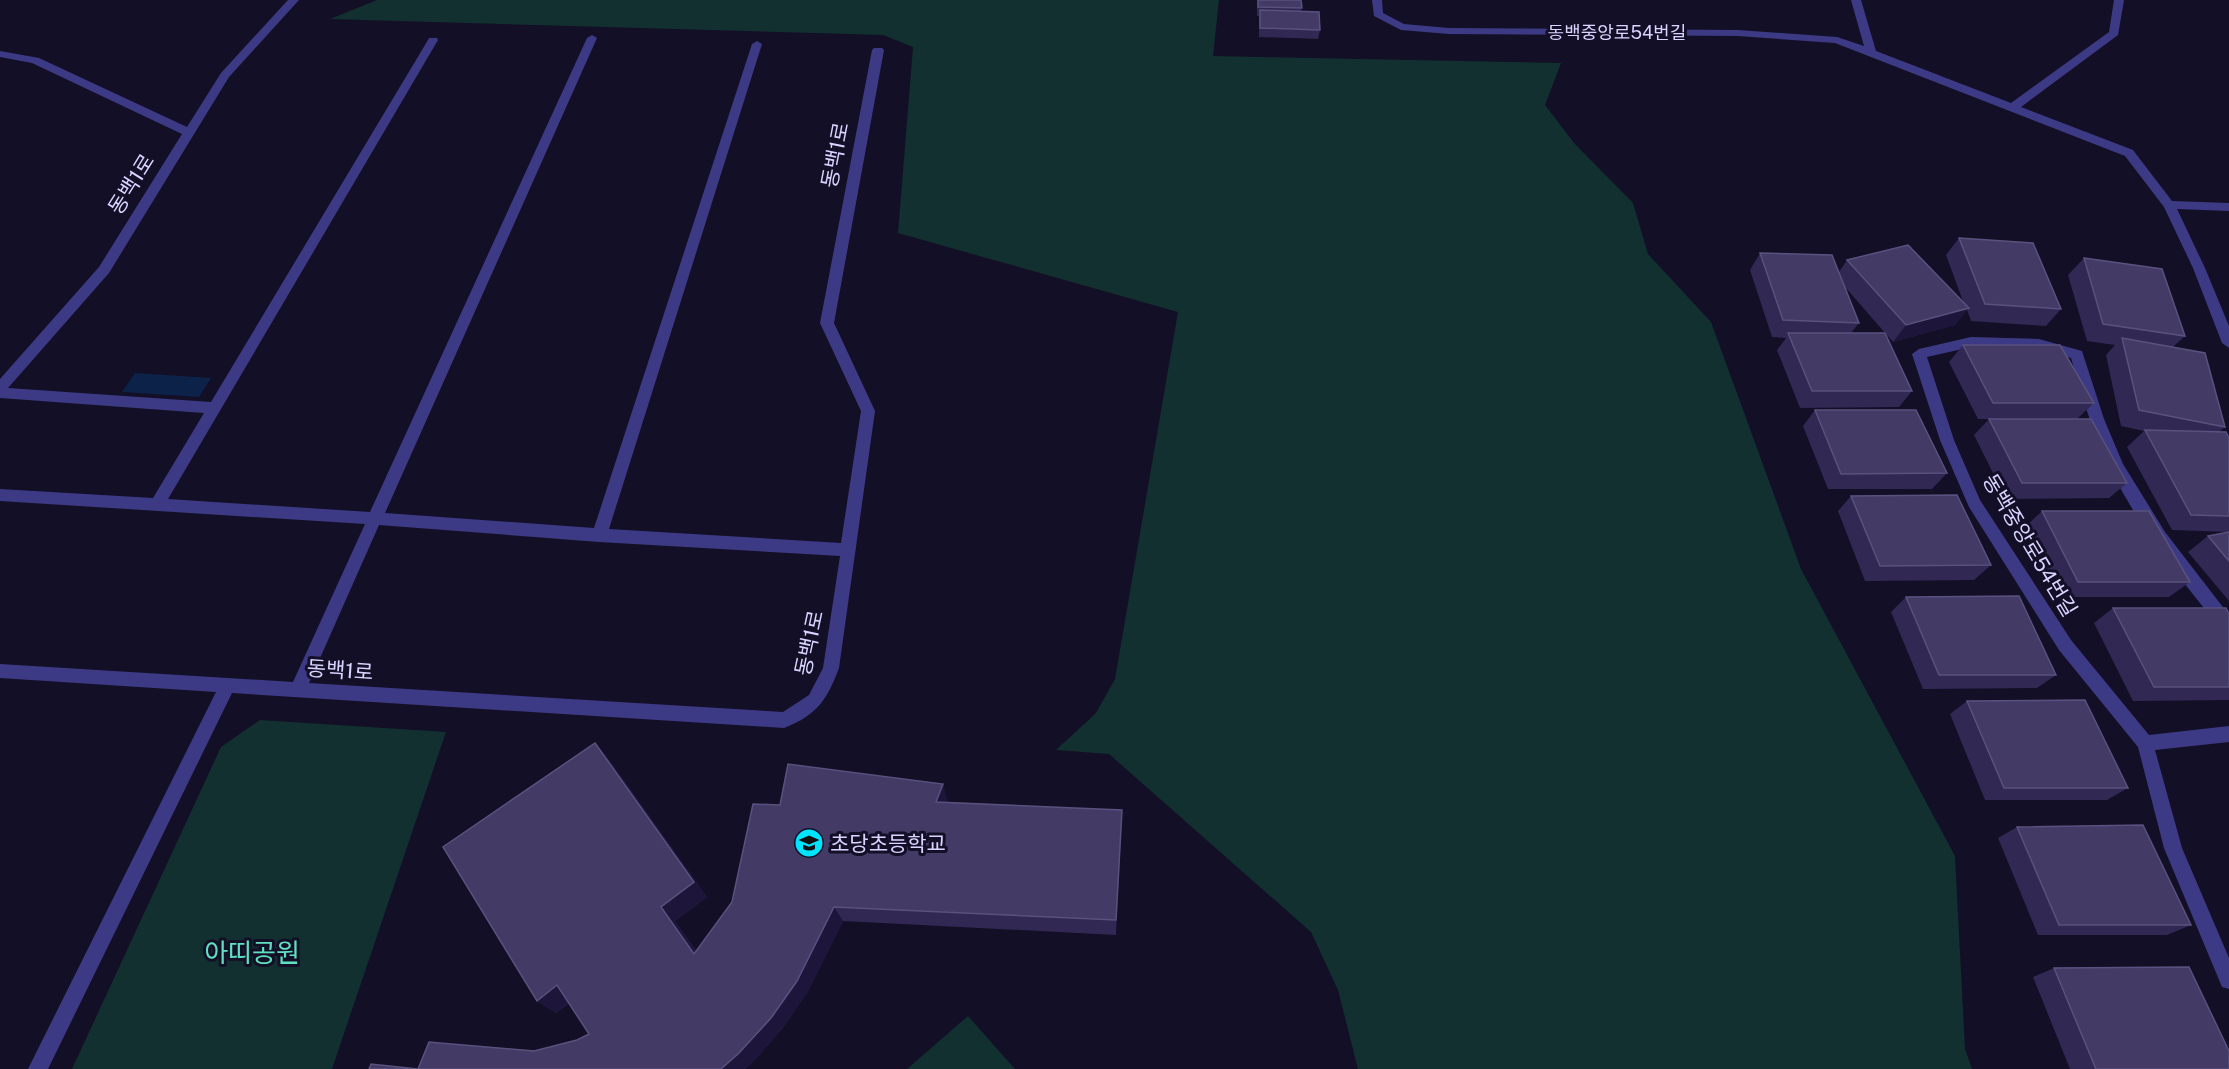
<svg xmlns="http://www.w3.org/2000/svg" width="2229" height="1069" viewBox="0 0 2229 1069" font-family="'Public Sans','Noto Sans KR',sans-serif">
<rect width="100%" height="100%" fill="#130f26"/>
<!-- green -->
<path fill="#12302f" d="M377 0H1219L1213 56 1561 63 1545 105 1574 143 1633 203 1648 254 1711 322 1801 569 1955 856 1965 1049 1972 1069H1358L1338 990 1311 932 1109 754 1056 750 1096 713 1115 679 1178 312 898 233 913 47 883 35 330 19Z
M260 720 446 732 332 1069H72L221 747Z
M968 1016 1015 1069H907Z"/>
<!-- water -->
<path fill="#0c2248" d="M135 373 211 378 199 397 122 392Z"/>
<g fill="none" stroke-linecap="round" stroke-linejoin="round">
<!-- service -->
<path fill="#3d3a85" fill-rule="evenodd" d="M1372 0H1382L1383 13 1404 24 1449 28 1738 30 1837 37 1864 46 1851 0H1861L1876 51 2011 103 2109 32 2114 0H2124L2118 35 2021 107 2133 150 2172 201 2229 203V211L2177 209 2205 268 2229 326V348L2222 343 2193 268 2164 207 2125 156 1835 43 1738 36 1449 34 1401 30 1374 16Z
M1971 337 2039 339 2082 351 2104 419 2123 464 2165 532 2229 615V633L2223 631C2177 576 2130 516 2101 449 2089 420 2080 389 2071 358L2039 349 1971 347 1927 357 1954 440 1980 500 2071 640 2149 735 2229 726V742L2155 750 2182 848 2229 958V989L2222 987 2164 848 2138 747 2059 650 1969 507 1940 440 1912 354 1919 349Z"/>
<!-- minor -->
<path fill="#3d3a85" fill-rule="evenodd" d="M288 0H299L229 77 109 273 8 388 211 402 428 40 429 38H437L438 40 168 499 370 512 587 38 592 35 597 38 385 513 594 528 752 44 757 41 762 44 609 529 841 543 861 411 820 323 872 50 874 48H882L884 50 834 323 875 411 839 668C827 700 817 715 784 728L232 693 48 1069H28L216 692 0 678V664L293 682 365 524 0 501V489L153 498 204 413 0 398V379L99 267 182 134 32 63 0 57V51L39 58 187 127 221 73ZM379 525 599 542 840 556 823 668 809 695 783 712 309 683Z"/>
</g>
<!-- wall -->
<path fill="#312854" d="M1257 0H1301V11L1320 30 1318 39 1259 37V16H1257Z
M1959 238 2061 309 2046 326 1971 321 1967 310 1955 325 1893 342 1845 287 1859 323 1851 333 1912 391 1899 407 1800 408 1777 350 1786 338 1772 337 1750 270 1760 253 1839 272 1847 260 1964 304 1946 255Z
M2084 258 2185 336 2173 347 2225 427 2219 432 2229 438V532L2172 530 2127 447 2144 431 2121 426 2106 355 2115 345 2087 341 2068 275Z
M1963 345 2094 403 2077 419 2127 483 2109 498 2006 499 1974 435 1989 419H1978L1949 362Z
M1815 410 1947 473 1932 489H1828L1803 426Z
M1851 496 1991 565 1974 580 1865 581 1838 511Z
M2042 511 2190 582 2169 597H2060L2025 527Z
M2229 532V601L2188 552 2208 536Z
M1906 597 2056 675 2037 688 1923 689 1891 612Z
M2113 608 2229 614V700L2133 701 2094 623Z
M1967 701 2128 788 2107 800H1985L1950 714Z
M595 743 610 761 707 897 675 921 696 951 732 902 943 784 947 802 1122 810 1116 935 843 921 807 993 782 1029 752 1063 745 1069H369H418L534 1051 577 1040 589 1034 569 1003 556 1013 537 1001Z
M2017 827 2191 925 2167 935H2038L1998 838Z
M2054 968 2229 1069H2070L2033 977Z"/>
<!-- shaded-wall -->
<path fill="#1d163a" d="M1969 308 1955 325 1893 342 1906 325Z
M595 743 610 761 707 897 675 921 707 968 694 954 661 907Z
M943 784 948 802 942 818 936 802Z
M1122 810 1121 827 1116 935V920Z
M834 907 843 921 807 993 782 1029 752 1063 745 1069H721Z
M557 985 575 997 556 1013 537 1001Z"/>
<!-- building -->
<path fill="#433a66" stroke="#5a527e" stroke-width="1.5" d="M1258 0H1301L1302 8 1258 7Z
M1260 10 1319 12 1320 30 1260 28Z
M1959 238 2033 243 2061 309 1985 304Z
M1908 245 1969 308 1906 325 1847 260Z
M1760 253 1832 255 1859 323 1783 320Z
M2084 258 2162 269 2185 336 2103 324Z
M1788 333H1885L1912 391H1812Z
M2122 338 2205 353 2225 427 2139 410Z
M1963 345H2060L2094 403H1993Z
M1815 410H1916L1947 473 1841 474Z
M1989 419H2091L2127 483H2022Z
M2145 430 2226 432 2229 438V516L2191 515Z
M1957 495 1991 565 1880 566 1851 496Z
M2042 511H2149L2190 582H2078Z
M2229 532V561L2208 536Z
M2019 596 2056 675H1939L1906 597Z
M2113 608H2226L2229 614V687H2154Z
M2085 700 2128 788H2004L1967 701Z
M595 743 694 882 661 907 694 954 732 902 753 804 780 805 788 764 943 784 936 802 1122 810 1116 920 834 907 797 981 771 1018 739 1053 721 1069H369L371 1064 418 1069 429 1042 534 1051 577 1040 589 1034 557 985 537 1001 443 847Z
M2143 825 2191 925H2059L2017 827Z
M2189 967 2229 1051V1069H2096L2054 968Z"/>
<!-- icons -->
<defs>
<g id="school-disc" transform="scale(1.5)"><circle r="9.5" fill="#00e5ff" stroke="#130f26"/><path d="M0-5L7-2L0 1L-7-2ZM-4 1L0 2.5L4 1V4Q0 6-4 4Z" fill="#111"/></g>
</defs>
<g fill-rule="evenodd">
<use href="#school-disc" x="809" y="843"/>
</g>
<g text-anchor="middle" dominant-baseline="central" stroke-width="6" stroke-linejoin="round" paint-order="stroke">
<!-- far-street labels -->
<g font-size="18" fill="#d9d4ff" stroke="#130f26">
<text x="1617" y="32">동백중앙로54번길</text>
</g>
<!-- street labels -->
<g font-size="21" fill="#d9d4ff" stroke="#130f26">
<text transform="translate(835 155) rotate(-79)">동백1로</text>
<text transform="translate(131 184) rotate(-58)">동백1로</text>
<text transform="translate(2030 545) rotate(59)">동백중앙로54번길</text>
<text transform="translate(809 643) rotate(-78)">동백1로</text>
<text transform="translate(340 670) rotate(4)">동백1로</text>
</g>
<!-- poi labels -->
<g font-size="21" fill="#d9d4ff" stroke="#130f26" text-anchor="start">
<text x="830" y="843">초당초등학교</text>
</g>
<!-- near-park labels -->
<g font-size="26" fill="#5fe0c0" stroke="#130f26">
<text x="252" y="952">아띠공원</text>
</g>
</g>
</svg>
